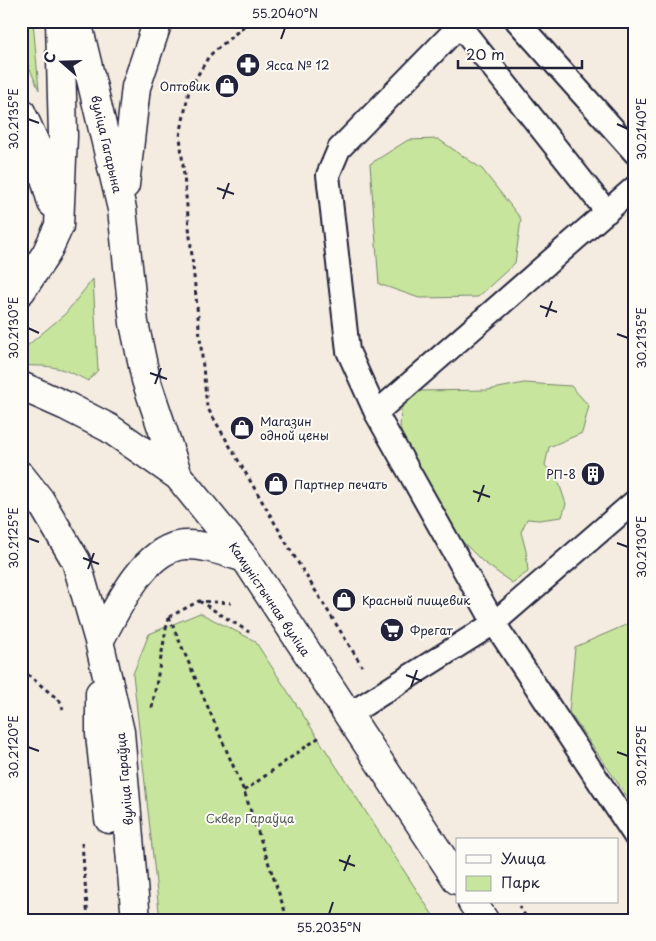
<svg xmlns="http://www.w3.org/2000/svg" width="656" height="941" viewBox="0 0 656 941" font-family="'Playpen Sans',sans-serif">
<rect width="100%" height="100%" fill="#f4ece0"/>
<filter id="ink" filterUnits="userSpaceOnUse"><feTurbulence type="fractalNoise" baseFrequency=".02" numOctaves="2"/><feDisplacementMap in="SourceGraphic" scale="10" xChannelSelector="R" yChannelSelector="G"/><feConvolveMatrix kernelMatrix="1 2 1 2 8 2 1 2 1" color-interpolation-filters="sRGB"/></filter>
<g filter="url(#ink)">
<!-- green -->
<path fill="#c7e59c" stroke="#74846c" d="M21 21H33L39 90 21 49Z
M438 139 482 169 521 219 515 263 478 297 419 298 379 284 370 164 408 140Z
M93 279 98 370 88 381C62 367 51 365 21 366V351L65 314Z
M524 383 571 386 589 406 582 433 549 447 545 465 559 483 566 504 562 517 539 520 527 519 521 532 526 551 528 572 512 583 482 561 450 529 406 450 400 428 401 407 416 391 488 390Z
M200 613 255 641 436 920H160L133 674 149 634Z
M635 621V808L569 712 575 647Z"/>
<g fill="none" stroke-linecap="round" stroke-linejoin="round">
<!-- service casing -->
<g stroke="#22223b" stroke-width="26">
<path id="service" d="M456 21 607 212
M464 21 339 149 328 175 348 351 376 413 494 623 635 836
M517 21 635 153
M376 413 635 187
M348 715 494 623 635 501"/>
</g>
<!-- primary casing -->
<g stroke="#22223b" stroke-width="31">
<path id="primary" d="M77 21 122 209 134 323 146 380 178 476 245 558 457 880
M21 112 35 143 52 203
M125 185 136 87 158 21
M21 291 46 254 59 226 63 136 60 21
M21 386 66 406 109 428 178 476
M21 476 40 500 76 561 99 641 120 732 136 920
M99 641C116 611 141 554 178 546 197 542 226 552 245 558
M100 693V734L109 819
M472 902 484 920"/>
</g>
<!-- path -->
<path stroke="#22223b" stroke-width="3" stroke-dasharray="4 4" stroke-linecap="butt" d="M250 21 209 56 189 90 180 136 207 407 297 561 362 666
M199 601 249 632
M169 617 244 791 288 920
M169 617 199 601 231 603
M21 669 60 701 63 709
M152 708 168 618
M244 791 321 736
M82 843 88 920
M519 906 528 920"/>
<!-- service -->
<use href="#service" stroke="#fdfcf7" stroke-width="22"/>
<!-- primary -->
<use href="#primary" stroke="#fdfcf7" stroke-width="28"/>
</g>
</g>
<!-- ticks -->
<path fill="none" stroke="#22223b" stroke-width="2" d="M281 39 285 28M28 119 39 123M617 124 628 129M217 188 234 194M223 199 229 183M540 306 557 312M546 317 552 301M28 328 39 333M617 334 628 338M150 373 167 379M155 384 161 368M473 491 490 497M478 502 484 485M28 538 39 542M617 543 628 547M83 558 99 564M88 569 94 553M406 675 422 681M411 687 417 670M28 747 39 751M617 752 628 756M339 860 355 866M344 871 350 855M329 914 333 902"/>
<!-- icons -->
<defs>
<g id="pharmacy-disc" transform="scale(1.25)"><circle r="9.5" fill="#22223b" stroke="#fdfcf7"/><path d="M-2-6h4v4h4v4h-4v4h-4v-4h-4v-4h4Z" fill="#fff"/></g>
<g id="shop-disc" transform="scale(1.25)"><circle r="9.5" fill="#22223b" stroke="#fdfcf7"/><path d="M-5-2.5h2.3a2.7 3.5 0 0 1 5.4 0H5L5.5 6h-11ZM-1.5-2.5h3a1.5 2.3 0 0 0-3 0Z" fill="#fff"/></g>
<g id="building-disc" transform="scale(1.25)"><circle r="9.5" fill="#22223b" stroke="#fdfcf7"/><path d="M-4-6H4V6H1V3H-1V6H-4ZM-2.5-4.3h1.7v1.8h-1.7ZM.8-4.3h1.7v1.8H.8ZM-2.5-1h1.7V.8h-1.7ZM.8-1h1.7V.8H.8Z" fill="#fff"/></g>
<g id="supermarket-disc" transform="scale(1.25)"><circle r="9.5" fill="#22223b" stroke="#fdfcf7"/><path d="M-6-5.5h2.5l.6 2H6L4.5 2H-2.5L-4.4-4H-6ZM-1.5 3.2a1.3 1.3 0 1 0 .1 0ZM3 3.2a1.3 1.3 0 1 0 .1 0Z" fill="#fff"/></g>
</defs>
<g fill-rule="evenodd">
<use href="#pharmacy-disc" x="248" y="65"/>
<use href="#shop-disc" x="227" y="86"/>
<use href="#shop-disc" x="242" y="428"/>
<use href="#building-disc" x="593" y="474"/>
<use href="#shop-disc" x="276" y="484"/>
<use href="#shop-disc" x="344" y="600"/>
<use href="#supermarket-disc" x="392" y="630"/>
</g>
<g text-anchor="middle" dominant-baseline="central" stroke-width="4" stroke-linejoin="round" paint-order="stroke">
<!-- poi labels -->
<g font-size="12" fill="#22223b" stroke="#fdfcf7" text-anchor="start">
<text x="266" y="65">Ясса № 12</text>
<text x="210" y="86" text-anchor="end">Оптовик</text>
<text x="260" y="421">Магазин<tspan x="260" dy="14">одной цены</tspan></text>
<text x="576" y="474" text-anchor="end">РП-8</text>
<text x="294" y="484">Партнер печать</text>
<text x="362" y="600">Красный пищевик</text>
<text x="410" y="630">Фрегат</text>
</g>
<!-- street labels -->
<g font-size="12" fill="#22223b" stroke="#fdfcf7">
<text transform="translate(107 144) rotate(77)">вуліца Гагарына</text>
<text transform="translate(270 599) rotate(56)">Камуністычная вуліца</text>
<text transform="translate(124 779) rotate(-95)">вуліца Гараўца</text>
</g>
<!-- park labels -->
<g font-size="12" fill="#545c58" stroke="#fdfcf7">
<text x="250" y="818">Сквер Гараўца</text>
</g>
</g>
<!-- margin -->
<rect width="656" height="941" fill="none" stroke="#fdfcf7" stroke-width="55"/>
<!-- legend -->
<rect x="456" y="838" width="162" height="65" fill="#fdfcf7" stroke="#a5a5ac"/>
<rect x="466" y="855" width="25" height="8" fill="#fdfcf7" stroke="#a5a5ac"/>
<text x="501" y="864" font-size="15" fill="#22223b">Улица</text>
<rect x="466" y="876" width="25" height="15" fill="#c7e59c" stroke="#a5a5ac"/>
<text x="501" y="888" font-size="15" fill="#22223b">Парк</text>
<!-- north arrow -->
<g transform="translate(62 62) rotate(290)" stroke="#fdfcf7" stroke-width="4" paint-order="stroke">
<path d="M0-4L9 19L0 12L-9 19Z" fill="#22223b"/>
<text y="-8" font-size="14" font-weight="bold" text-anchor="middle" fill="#22223b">С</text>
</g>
<!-- scale -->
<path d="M458 60v8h124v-8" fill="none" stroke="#22223b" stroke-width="2.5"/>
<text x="466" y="60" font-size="15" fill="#22223b" stroke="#fdfcf7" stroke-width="4" paint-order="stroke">20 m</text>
<rect x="28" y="28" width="600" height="886" fill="none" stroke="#22223b" stroke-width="2"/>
<g font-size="12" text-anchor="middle" fill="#22223b">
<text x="285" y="18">55.2040°N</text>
<text transform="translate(14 119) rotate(-90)" y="4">30.2135°E</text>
<text transform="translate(642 129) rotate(-90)" y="4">30.2140°E</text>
<text transform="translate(14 328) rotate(-90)" y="4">30.2130°E</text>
<text transform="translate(642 338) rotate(-90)" y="4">30.2135°E</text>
<text transform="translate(14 538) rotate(-90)" y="4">30.2125°E</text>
<text transform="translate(642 547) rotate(-90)" y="4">30.2130°E</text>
<text transform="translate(14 747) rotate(-90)" y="4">30.2120°E</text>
<text transform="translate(642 756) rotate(-90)" y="4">30.2125°E</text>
<text x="329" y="932">55.2035°N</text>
</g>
</svg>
